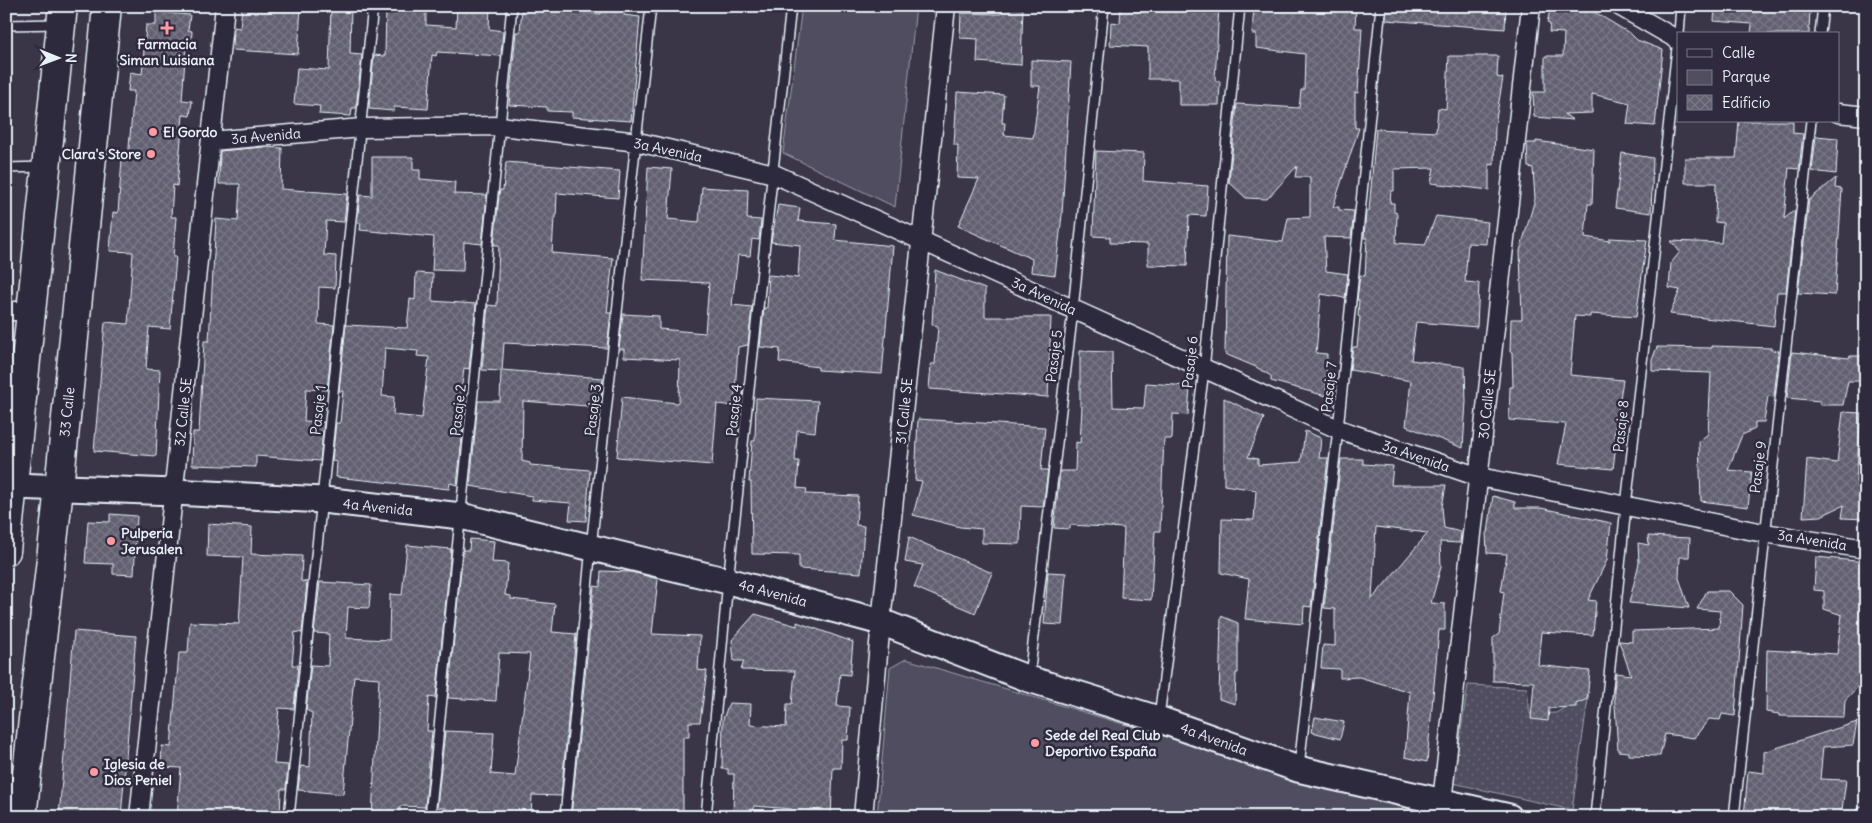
<svg xmlns="http://www.w3.org/2000/svg" width="1872" height="823" viewBox="0 0 1872 823" font-family="Delius,sans-serif">
<defs>
<pattern id="green-dots" width="8" height="8" patternUnits="userSpaceOnUse" patternTransform="scale(1.25)"><rect width="8" height="8" fill="#504e5f"/><path d="M2 2h.1M6 6h.1" fill="none" stroke="#696877" stroke-width="1.8" stroke-linecap="round"/></pattern>
<pattern id="building-cross-hatch" width="8" height="8" patternUnits="userSpaceOnUse" patternTransform="scale(1.25)"><rect width="8" height="8" fill="#636171"/><path d="M0 0l8 8M0 8l8-8" fill="none" stroke="#797886"/></pattern>
</defs>
<rect width="100%" height="100%" fill="#3a3648"/>
<filter id="ink" filterUnits="userSpaceOnUse"><feTurbulence type="fractalNoise" baseFrequency=".02" numOctaves="2"/><feDisplacementMap in="SourceGraphic" scale="10" xChannelSelector="R" yChannelSelector="G"/><feConvolveMatrix kernelMatrix="1 2 1 2 8 2 1 2 1" color-interpolation-filters="sRGB"/></filter>
<g filter="url(#ink)">
<!-- green -->
<path fill="url(#green-dots)" stroke="#9ca0ac" d="M1468 685 1527 688 1530 714 1556 713 1589 692 1572 810 1453 783Z"/>
<!-- pitch -->
<path fill="#504e5f" stroke="#9ca0ac" d="M802 6H916L895 207 783 153Z
M906 659 1434 817H877L890 668Z"/>
<!-- building -->
<path fill="url(#building-cross-hatch)" stroke="#e8f1f8" fill-rule="evenodd" d="M242 6H301L298 54 233 50 234 27 240 28Z
M331 6H351L350 54 362 55 356 108H352L351 116 319 114 320 106 294 104 297 68 329 70Z
M386 6H426V25L456 27 457 6H490L489 29 503 31 501 56 437 52 436 56 432 55 428 109 394 107V111L369 109 374 55 385 56Z
M601 6H625L624 15 640 17 631 121 572 117V112L547 111V107L509 105 516 32H520L522 8 601 14Z
M1002 6H1023L1021 65 977 62 978 39 960 38 961 13 1001 14Z
M1121 6H1219L1215 81H1220L1219 105H1179V79H1148V47L1110 45 1111 22 1120 23Z
M1254 6H1356L1355 28H1362L1358 93 1355 92V128H1359L1333 207H1339V210L1354 211 1351 238 1324 237 1326 271 1348 274 1345 298 1321 294 1316 353 1327 354 1326 396 1271 381V376L1256 367 1225 354 1227 236 1283 242 1288 218 1310 217V177H1295L1297 166 1267 199 1246 198 1229 182 1237 104 1299 108 1301 90H1304L1305 54 1256 48V34H1252Z
M1387 6H1506L1505 29 1386 20Z
M1551 6H1567L1586 10V7L1631 34 1637 40 1663 50 1655 126 1627 124 1630 103 1592 94V113L1564 114 1573 120 1534 117 1533 92H1545V56H1563L1564 33 1549 32 1550 24 1547 23Z
M1715 6 1810 7 1809 34H1751L1752 24 1714 21Z
M156 12 190 15 188 30 192 31 191 46 186 45 182 100 192 101 190 116 183 115 177 186 173 185 171 217H176L173 257H176L170 329 149 327 146 369 160 370 156 456 94 451 105 322 128 324 133 252 110 251 113 212 118 213 122 159H128L134 91H128L130 72 142 74 146 25H156Z
M1449 56H1498L1497 77 1503 78 1495 125 1494 165 1489 164V190L1431 183 1434 168 1394 169V191H1391L1390 203H1394V212L1397 213 1396 243 1425 245 1436 216 1488 222 1486 244 1468 243 1465 282 1479 283 1477 327 1416 322 1411 360 1465 367 1466 402 1463 448 1406 426 1411 381 1350 370 1353 347H1357L1360 317 1358 316 1359 300H1357L1360 275 1365 276 1367 238H1364L1366 211H1369L1376 129 1436 132 1438 108 1446 109Z
M1031 60 1071 62 1062 215 1055 275 1031 272 1032 259 958 226 979 179 957 178 958 145H954L957 92 1004 95 1002 123H1005L1004 135 1033 138 1040 86H1031Z
M1739 121H1793V133L1803 134 1799 169 1789 168 1784 219 1795 210 1786 292H1777L1774 326 1670 314 1680 290 1669 288 1671 263 1680 252 1671 241 1721 243 1723 223 1715 222 1716 183H1685V158H1736Z
M1816 136 1838 138 1836 174 1812 171Z
M1536 141 1594 149 1592 204H1588L1585 237 1610 241V238L1647 240 1636 317 1590 314V317L1575 316 1570 375 1623 380 1614 436H1617L1613 469 1558 464 1566 424 1509 420 1510 387H1513L1512 352H1510L1511 319H1522L1520 251 1535 199 1533 168 1528 167 1527 143H1536Z
M264 147 282 148 281 189 347 194 344 222 326 221 324 255 336 256 335 288 319 287 318 324 334 325 327 390 306 389 304 421 324 422 320 461 256 456V467L192 465 193 432H199L204 341H209L216 219 238 221 240 184H219L220 151Z
M1096 151 1144 153 1143 181 1208 186 1206 216 1189 215 1187 266 1148 265V244L1110 243V237L1093 236Z
M1622 153 1653 158 1651 213 1615 208Z
M372 157H413V170H420V179L455 182 454 194 487 195 482 244 464 242 463 271 432 270 434 237 360 230 361 223H357L360 195 372 196Z
M506 162 620 171 618 198 557 193 556 218H554L552 253 613 258 607 313H611L607 348 504 343 502 370 603 378 600 407 523 401 522 461 530 463V465L590 470 586 521 569 520 571 503 532 500V496L470 486 478 401H500L501 371 482 370 488 305 497 306 499 245H494L499 196 500 190H503Z
M648 167 672 169 668 219 699 222 702 187 748 190 747 219 761 220 759 240 752 239 750 256 738 255 732 305 752 307 748 345 738 347 734 406 717 404 712 465 617 457 622 397 677 403 679 400 680 360 624 357V349H619L623 314 659 316V329L705 333 709 283 642 280Z
M1836 178 1835 188 1842 189 1835 295 1798 293 1809 200Z
M778 205 800 208 798 221 836 224 835 240 893 246 882 374 818 370V367L779 362 780 349 760 347 764 308H767L769 275 798 278 800 245 771 242Z
M935 270 985 289V317H1051L1048 397 929 389 931 364H935L938 326 932 325Z
M416 273 433 274 432 301 476 304 469 369 464 368 460 400H466L457 485 450 483 449 489 336 477 337 462 332 461 336 423H340L343 391H339L346 325 407 328 410 299 415 300ZM385 348 418 351 417 356 429 357 422 418 393 415 394 397 382 396Z
M1712 346 1771 348V350L1779 351 1774 397 1768 396 1764 422H1755V429L1742 435 1728 470 1752 472 1748 507 1701 501 1699 441 1708 434 1711 373 1652 371V360L1657 347 1712 348Z
M1080 351 1112 352 1113 407 1144 408 1146 383 1190 386 1188 415 1173 414 1172 439H1164L1160 531H1155L1151 600 1121 598 1124 528 1070 525V529L1054 528 1060 471H1075L1076 442 1080 443 1082 406H1080Z
M1792 352 1849 358 1850 356H1866V381H1848L1843 405H1820V401L1787 398Z
M756 398 818 401 815 432 797 430 795 461H799L797 488 807 489 806 494 858 496 856 525 864 526 861 573 799 569V555L752 554 751 482H749L752 441H755Z
M1224 398 1264 418 1248 457 1258 459V465L1301 462 1305 431 1321 438 1319 458H1328L1311 607 1304 606 1303 624 1245 619 1249 579 1221 573 1222 519 1254 520 1256 490 1224 485Z
M1843 412 1861 413 1856 482 1866 484V519L1842 518 1844 505 1821 516 1803 517 1807 459 1837 463Z
M918 419 1045 427 1041 470H1048L1043 507 1021 506 1020 544 982 543V529L960 527 913 515 922 481 915 480Z
M1341 459H1363V464L1393 466 1391 485H1446L1442 507 1444 528 1461 532 1460 543 1440 542 1441 567 1431 603 1445 604V630H1439L1427 762 1405 757 1410 692 1359 677 1340 678V669L1321 668 1323 645 1335 646V609L1324 608ZM1376 527 1428 533 1372 599Z
M1493 496 1515 502V508H1541L1611 523 1607 560 1588 600 1596 601 1593 635 1541 632 1538 665 1590 671 1587 699 1576 704V707L1549 708 1548 721 1531 719 1534 682 1493 681V638L1499 634 1504 592 1501 591 1507 554 1487 553 1486 533H1488Z
M110 514 137 516 134 575 113 574V564L85 563 88 521 110 522Z
M208 524 252 527 251 554 302 556 301 581 307 582 302 633 295 632 292 665H298L294 709 279 708 274 764 288 765 286 789H281L280 817 211 814 210 817H177L181 768 161 767 162 746 171 747 179 653H188L190 622 239 624 243 557 207 556Z
M1648 536 1690 538 1689 557H1680L1679 578 1689 608 1629 603 1639 563 1638 543 1649 545Z
M909 537 992 573 975 613 914 587 923 565 905 562Z
M470 539 494 541 492 562 508 563 505 595 511 596V599L555 604 552 632 576 634 561 796 532 795 531 817H446V808H437L445 731 494 733 491 774 515 776 530 654 499 653 496 701 448 698 463 550H469Z
M407 545 451 549 436 698 429 697 427 731H432L425 807 400 806V817H372L379 678 354 676 343 794 298 790 301 766 310 767 312 713 306 710 311 665 328 666 329 634 314 633 320 582 371 585 369 608 348 607 346 638 389 640 390 594 402 595Z
M1816 557 1866 562V643L1863 681 1845 700 1844 717 1779 716V714L1766 712 1767 650 1837 654 1842 615 1824 609V591L1814 590Z
M601 571 632 572 658 579 652 634 700 636 698 670 707 671 700 722H689V737H683V817H571L594 586 600 587Z
M1048 572 1066 573 1062 625 1044 624Z
M1707 591H1729L1743 605 1735 716 1722 714 1720 720 1709 719 1694 738 1665 734 1660 756 1629 755V752L1618 751 1614 690 1616 673 1631 675 1619 641 1632 642V631L1719 628 1720 611 1697 609Z
M755 614 797 626V622L853 642 850 675 840 674 837 706 850 707 848 740H842L841 768H833L831 817H791V809L754 806 753 817H733L734 774H728V769H722L723 719 729 703 751 704 750 725 786 727 787 704H792L795 671 741 670 744 661H734L732 640Z
M1221 616 1238 623V673H1236L1235 704 1219 699Z
M74 631 136 636 121 817H59Z
M1315 717 1344 722 1340 739 1312 732Z
M1857 722 1853 745 1823 747 1820 779 1846 780 1841 817H1744L1748 771 1764 773V752Z"/>
<g fill="none" stroke-linecap="round" stroke-linejoin="round">
<!-- lane casing -->
<g stroke="#e8f1f8" stroke-width="12">
<path id="lane" d="M6 25 59 24
M1679 34 1681 6
M1820 34 1823 6
M6 168 44 167
M1029 677 1073 310 1104 6
M1159 717 1204 370 1240 6
M1299 766 1338 429 1381 6
M289 817 373 6
M430 817 512 6
M565 817 591 547 651 6
M706 817 728 581 791 6
M1595 817 1626 506 1678 39
M1734 817 1811 121"/>
</g>
<!-- street casing -->
<g stroke="#e8f1f8" stroke-width="21">
<path id="street" d="M1619 6 1678 40
M1838 113 1866 116
M211 141 362 128 500 126 638 142 774 174 1338 429 1479 477 1764 533 1866 549
M6 311H31
M1442 802 1531 6
M139 817 225 6
M863 817 881 622 946 6
M1865 817 1866 815"/>
</g>
<!-- secondary casing -->
<g stroke="#e8f1f8" stroke-width="29">
<path id="secondary" d="M13 486 174 492 323 500 461 516 728 581 881 622 1029 679 1158 719 1298 769 1509 817"/>
</g>
<!-- primary casing -->
<g stroke="#e8f1f8" stroke-width="31">
<path id="primary" d="M6 551 63 6
M22 817 59 488 107 6"/>
</g>
<!-- lane -->
<use href="#lane" stroke="#2f2a3d" stroke-width="9"/>
<!-- street -->
<use href="#street" stroke="#2f2a3d" stroke-width="18"/>
<!-- secondary -->
<use href="#secondary" stroke="#2f2a3d" stroke-width="25"/>
<!-- primary -->
<use href="#primary" stroke="#2f2a3d" stroke-width="28"/>
</g>
</g>
<!-- markers -->
<g fill="#ff9aa2" stroke="#2f2a3d" stroke-width="2">
<path d="M164.5 20.5h5v5h5v5h-5v5h-5v-5h-5v-5h5z"/>
<circle cx="153" cy="132" r="5"/>
<circle cx="151" cy="154" r="5"/>
<circle cx="111" cy="541" r="5"/>
<circle cx="1035" cy="743" r="5"/>
<circle cx="94" cy="772" r="5"/>
</g>
<g text-anchor="middle" dominant-baseline="central" stroke-width="5" stroke-linejoin="round" paint-order="stroke">
<!-- poi labels -->
<g font-size="14" font-weight="bold" fill="#e8f1f8" stroke="#2f2a3d" text-anchor="start">
<text x="167" y="44" text-anchor="middle">Farmacia<tspan x="167" dy="16">Siman Luisiana</tspan></text>
<text x="163" y="132">El Gordo</text>
<text x="141" y="154" text-anchor="end">Clara's Store</text>
<text x="121" y="533">Pulpería<tspan x="121" dy="16">Jerusalen</tspan></text>
<text x="1045" y="735">Sede del Real Club<tspan x="1045" dy="16">Deportivo España</tspan></text>
<text x="104" y="764">Iglesia de<tspan x="104" dy="16">Dios Peniel</tspan></text>
</g>
<!-- street labels -->
<g font-size="14" fill="#e8f1f8" stroke="#2f2a3d">
<text transform="translate(266 136) rotate(-5)">3a Avenida</text>
<text transform="translate(668 150) rotate(12)">3a Avenida</text>
<text transform="translate(1044 296) rotate(25)">3a Avenida</text>
<text transform="translate(1054 356) rotate(-83)">Pasaje 5</text>
<text transform="translate(1190 362) rotate(-84)">Pasaje 6</text>
<text transform="translate(1329 387) rotate(-84)">Pasaje 7</text>
<text transform="translate(1487 404) rotate(-84)">30 Calle SE</text>
<text transform="translate(318 410) rotate(-84)">Pasaje 1</text>
<text transform="translate(458 410) rotate(-84)">Pasaje 2</text>
<text transform="translate(593 410) rotate(-83)">Pasaje 3</text>
<text transform="translate(734 410) rotate(-84)">Pasaje 4</text>
<text transform="translate(904 411) rotate(-84)">31 Calle SE</text>
<text transform="translate(67 412) rotate(-84)">33 Calle</text>
<text transform="translate(183 412) rotate(-84)">32 Calle SE</text>
<text transform="translate(1621 426) rotate(-84)">Pasaje 8</text>
<text transform="translate(1416 456) rotate(19)">3a Avenida</text>
<text transform="translate(1758 467) rotate(-83)">Pasaje 9</text>
<text transform="translate(378 507) rotate(6)">4a Avenida</text>
<text transform="translate(1812 540) rotate(9)">3a Avenida</text>
<text transform="translate(773 593) rotate(15)">4a Avenida</text>
<text transform="translate(1214 739) rotate(20)">4a Avenida</text>
</g>
</g>
<!-- margin -->
<rect width="1872" height="823" fill="none" stroke="#2f2a3d" stroke-width="25"/>
<rect x="12" y="12" width="1847" height="798" fill="none" stroke="#e8f1f8" stroke-width="2" filter="url(#ink)"/>
<!-- legend -->
<rect x="1677" y="32" width="162" height="90" fill="#2f2a3d" stroke="#797a88"/>
<rect x="1687" y="49" width="25" height="8" fill="#2f2a3d" stroke="#797a88"/>
<text x="1722" y="58" font-size="15" fill="#e8f1f8">Calle</text>
<rect x="1687" y="70" width="25" height="15" fill="#504e5f" stroke="#797a88"/>
<text x="1722" y="82" font-size="15" fill="#e8f1f8">Parque</text>
<rect x="1687" y="95" width="25" height="15" fill="url(#building-cross-hatch)" stroke="#797a88"/>
<text x="1722" y="108" font-size="15" fill="#e8f1f8">Edificio</text>
<!-- north arrow -->
<g transform="translate(58 58) rotate(91)" stroke="#2f2a3d" stroke-width="4" paint-order="stroke">
<path d="M0-4L9 19L0 12L-9 19Z" fill="#e8f1f8"/>
<text y="-8" font-size="14" font-weight="bold" text-anchor="middle" fill="#e8f1f8">N</text>
</g>
</svg>
